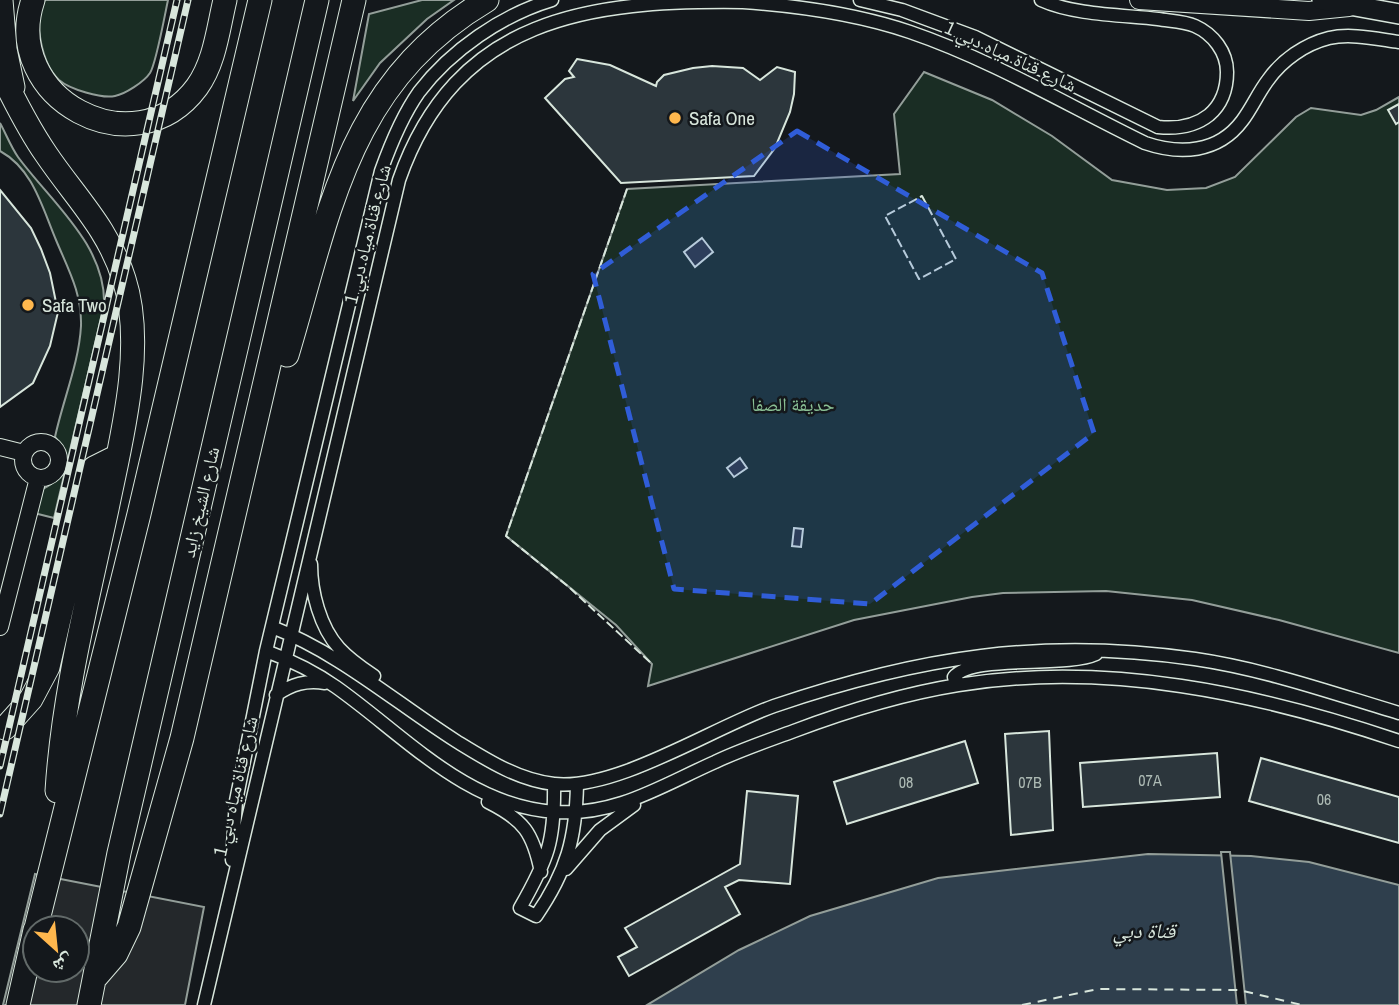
<svg xmlns="http://www.w3.org/2000/svg" width="1399" height="1005" viewBox="0 0 1399 1005" font-family="'Archivo Narrow','Noto Naskh Arabic',sans-serif">
<rect width="100%" height="100%" fill="#14181c"/>
<!-- green -->
<path fill="#1a2d24" stroke="#939e99" stroke-width="2" d="M45 0H168C165 14 156 64 150 73 144 82 125 94 115 96 102 99 69 89 59 80 42 64 32 20 45 0Z
M422 0H454L427 19 380 63 353 101 369 14Z
M924 72 992 100 1052 136 1112 180 1167 190 1206 188 1235 177 1296 117 1311 108 1361 115 1376 110 1399 97V653L1279 620 1192 600 1106 591 1003 593 972 597 854 620 648 686 652 664 616 625 506 536 627 189 900 174 894 114Z
M0 123C6 134 11 147 18 157 51 202 107 246 104 306L54 518 34 513 40 490C62 482 72 455 55 437 63 400 79 363 81 326 82 293 68 269 56 240 42 207 33 169 0 151Z"/>
<!-- parking -->
<path fill="#24282b" stroke="#939e99" stroke-width="2" fill-rule="evenodd" d="M35 874 204 907 185 1005H3ZM35 928H77V970H35Z"/>
<!-- water -->
<path fill="#2f3f4d" stroke="#939e99" stroke-width="2" d="M1148 854 1251 856 1309 862 1399 885V1005H647L739 950 810 916 938 878Z"/>
<!-- pier -->
<path fill="#14181c" stroke="#939e99" stroke-width="2" d="M1221 852H1230L1246 1005H1237Z"/>
<g fill="none" stroke-linecap="round" stroke-linejoin="round">
<!-- ferry -->
<path stroke="#d8e6dc" stroke-width="2" stroke-dasharray="9 7" stroke-linecap="butt" d="M1022 1005 1098 989 1239 990 1302 1005"/>
</g>
<!-- building -->
<path fill="#2c363c" stroke="#d8e6dc" stroke-width="2" d="M577 59 610 65 656 86 657 82 664 75 693 68 712 66 743 68 760 80 777 67 795 72 794 94 790 112 775 148 754 176 621 183 545 98 565 79 574 77 569 71Z
M1399 104V122L1396 124 1388 110Z
M0 190 31 228 41 249 50 273 58 312 50 346 33 383 0 407Z
M702 238 713 252 695 267 684 252Z
M740 458 747 468 734 477 727 468Z
M794 528 803 529 801 547 792 546Z
M1049 731 1053 830 1011 835 1005 734Z
M965 741 978 783 847 824 834 782Z
M1217 753 1220 797 1083 807 1080 763Z
M1261 758 1399 797V843L1249 801Z
M747 791 798 796 790 884 739 880 725 887 740 914 629 976 618 957 637 947 625 928 740 864Z"/>
<g fill="none" stroke-linecap="round" stroke-linejoin="round">
<!-- minor casing -->
<g stroke="#d8e6dc" stroke-width="15">
<path id="minor" d="M860 0 902 10 975 37 1158 127C1177 129 1194 127 1209 115 1222 104 1227 89 1227 72 1227 52 1213 34 1195 26 1184 21 1170 21 1158 19 1122 15 1074 15 1041 0
M311 564C311 592 320 627 339 648 349 659 362 668 374 676
M272 627C339 653 395 702 456 741 487 760 518 780 554 784 616 791 714 727 774 706 918 657 1043 637 1195 659 1264 669 1332 693 1399 713
M266 651C290 660 315 672 336 687 404 735 466 806 555 812 616 816 661 786 715 762 740 750 767 741 794 731 847 711 902 694 958 685 1107 661 1257 693 1399 741
M961 684 955 681 954 677C972 654 1066 668 1096 654
M276 695C292 684 306 680 325 683
M554 784C555 841 548 859 520 908L536 916C567 871 576 838 577 784
M488 802C524 820 533 833 541 872
M232 860 236 801 266 651 381 171C391 143 402 116 419 92 451 50 502 15 552 0
M566 869 600 830 634 805
M204 1005 399 180C456 17 589 0 743 2 800 6 857 14 910 32 992 60 1067 105 1145 143 1180 155 1218 153 1242 121 1252 108 1258 93 1268 80 1282 60 1305 44 1329 38 1351 33 1377 39 1399 42"/>
</g>
<!-- tertiary casing -->
<g stroke="#d8e6dc" stroke-width="18">
<path id="tertiary" d="M23 460a18 18 0 1 1 36 0a18 18 0 1 1-36 0Z
M0 447 24 453
M0 627 38 478"/>
</g>
<!-- secondary casing -->
<g stroke="#d8e6dc" stroke-width="20">
<path id="secondary" d="M1139 0 1309 11 1349 7"/>
</g>
<!-- primary casing -->
<g stroke="#d8e6dc" stroke-width="22">
<path id="primary" d="M1322 0 1399 14"/>
</g>
<!-- motorway casing -->
<g stroke="#d8e6dc" stroke-width="25">
<path id="motorway" d="M1 0 5 49 13 87
M33 0C0 98 135 171 197 87 215 62 218 29 225 0
M0 71C14 100 28 128 46 154 75 197 108 228 124 279 146 347 121 440 107 509 87 602 63 695 57 791
M287 355C330 212 347 83 487 0
M5 728 31 699 48 667 94 468 118 456
M36 928 139 514 260 0
M97 976 116 954 129 927 182 738 354 0
M18 1005 35 930
M89 1005 119 853 317 0"/>
</g>
<!-- minor -->
<use href="#minor" stroke="#14181c" stroke-width="12"/>
<!-- tertiary -->
<use href="#tertiary" stroke="#14181c" stroke-width="16"/>
<!-- secondary -->
<use href="#secondary" stroke="#14181c" stroke-width="18"/>
<!-- primary -->
<use href="#primary" stroke="#14181c" stroke-width="19"/>
<!-- motorway -->
<use href="#motorway" stroke="#14181c" stroke-width="23"/>
<!-- rail casing -->
<g stroke="#d8e6dc" stroke-width="7">
<path id="rail" d="M0 766 177 0
M0 814 188 0"/>
</g>
<!-- rail -->
<use href="#rail" stroke="#14181c" stroke-width="4.5" stroke-dasharray="13" stroke-linecap="butt"/>
<!-- fence -->
<path stroke="#d8e6dc" stroke-width="2" stroke-dasharray="9 3.5" stroke-linecap="butt" d="M627 189 506 536 570 588 652 664
M922 196 956 259 919 279 885 216Z"/>
</g>
<!-- marked area -->
<path fill="#305dd8" fill-opacity="0.2" stroke="#305dd8" stroke-width="5" stroke-dasharray="14 9" stroke-linejoin="round" d="M797 131 1042 273 1094 433 870 604 674 589 593 274Z"/>
<!-- markers -->
<g fill="#ffb74d" stroke="#14181c" stroke-width="2.5">
<circle cx="675" cy="118" r="7"/>
<circle cx="28" cy="305" r="7"/>
</g>
<g text-anchor="middle" dominant-baseline="central" stroke-width="5" stroke-linejoin="round" paint-order="stroke">
<!-- number labels -->
<g font-size="16" fill="#adbab4">
<text x="1150" y="780">07A</text>
<text x="906" y="782">08</text>
<text x="1030" y="782">07B</text>
<text x="1324" y="799">06</text>
</g>
<!-- street labels -->
<g font-size="19" fill="#d8e6dc" stroke="#14181c">
<text transform="translate(1011 56) rotate(25)">شارع قناة مياه دبي 1</text>
<text transform="translate(367 234) rotate(-76)">شارع قناة مياه دبي 1</text>
<text transform="translate(200 502) rotate(-77)">شارع الشيخ زايد</text>
<text transform="translate(235 786) rotate(-77)">شارع قناة مياه دبي 1</text>
</g>
<!-- poi labels -->
<g font-size="19" fill="#d8e6dc" stroke="#14181c" text-anchor="start">
<text x="689" y="118">Safa One</text>
<text x="42" y="305">Safa Two</text>
</g>
<!-- park labels -->
<g font-size="19" fill="#8ac095" stroke="#14181c">
<text x="793" y="404">حديقة الصفا</text>
</g>
<!-- water labels -->
<g font-size="21" font-style="italic" fill="#d8e6dc" stroke="#14181c">
<text x="1144" y="930">قناة دبي</text>
</g>
</g>
<!-- north arrow -->
<g transform="translate(56 949) rotate(153)"><circle r="33" fill="#14181c" stroke="#626a69" stroke-width="2"/>
<path d="M0-5L12 26L0 18L-12 26Z" fill="#ffb74d"/>
<text y="-10" font-size="19" font-weight="bold" text-anchor="middle" fill="#d8e6dc">ش</text>
</g>
</svg>
